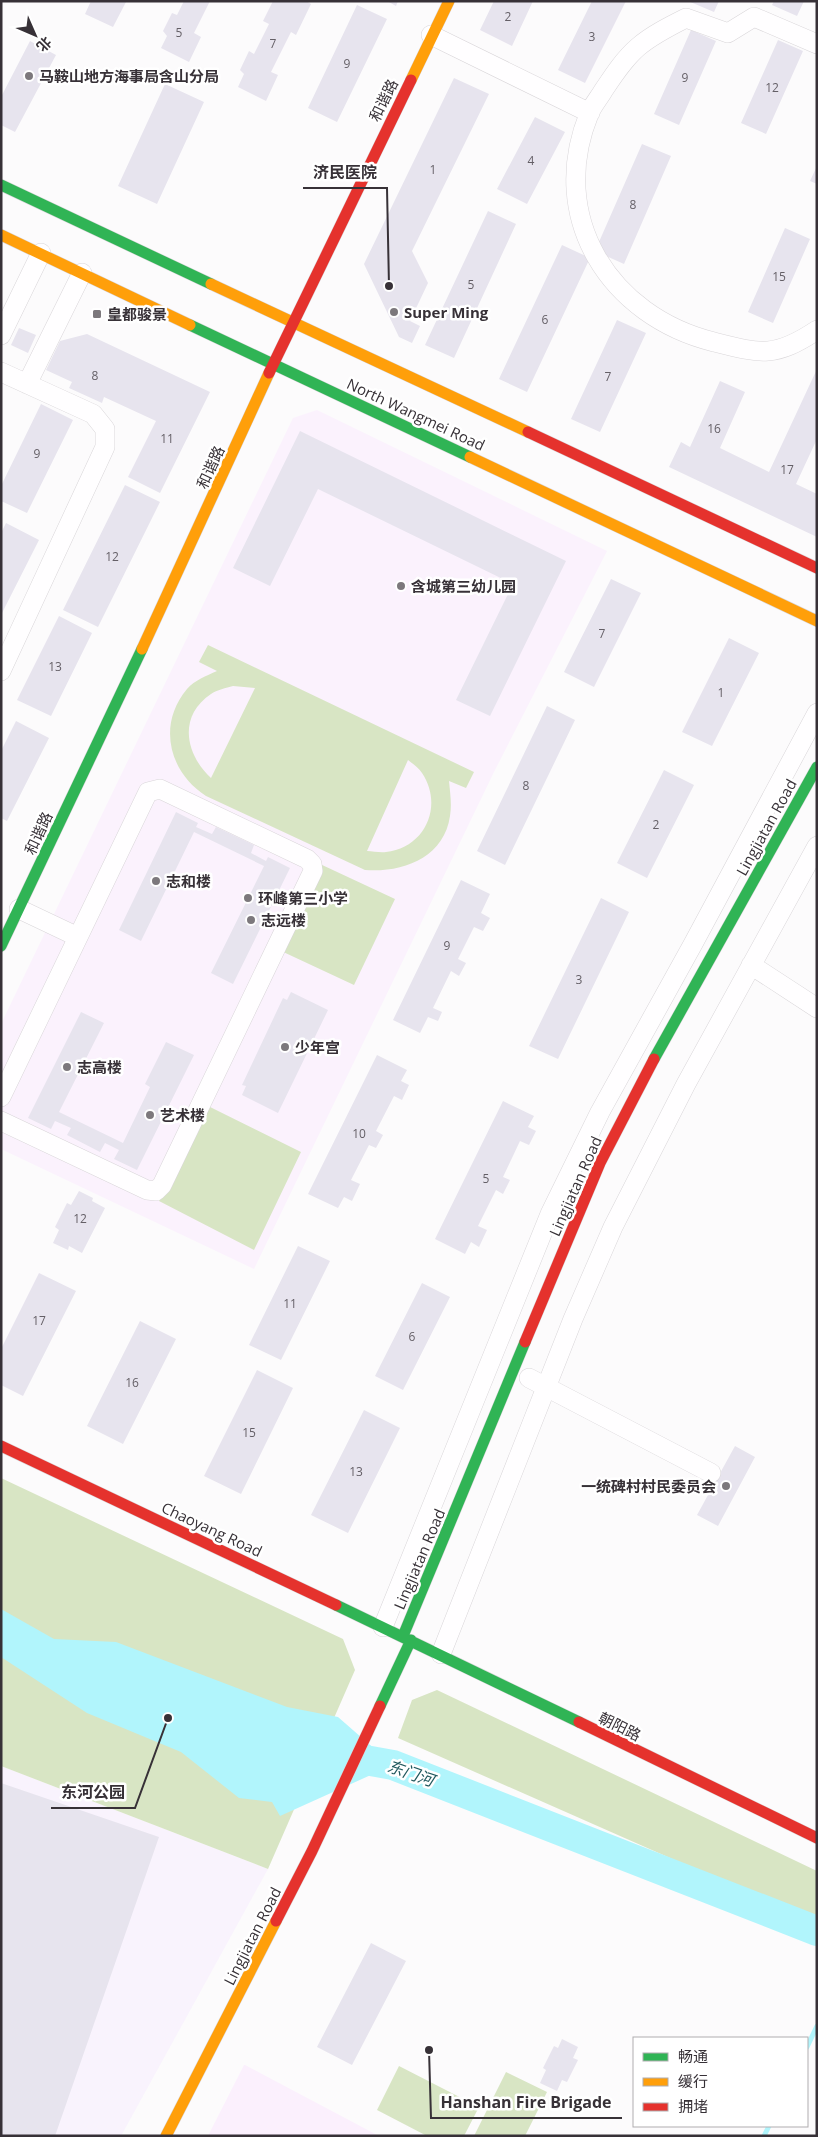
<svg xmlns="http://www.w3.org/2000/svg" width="818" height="2137" viewBox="0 0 818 2137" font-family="'Open Sans','Noto Sans SC',sans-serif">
<rect width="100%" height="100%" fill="#fcfbfc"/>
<!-- built -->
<path fill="#fbf0fd" d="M244 2065H245L379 2136H208Z"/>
<!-- industrial -->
<path fill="#f9f3fd" d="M1 1766 268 1869 121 2136H1Z"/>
<!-- education -->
<path fill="#fbf2fd" d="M317 410 607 551 494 772 254 1269 1 1149V1024L293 418Z"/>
<!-- green -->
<path fill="#d8e5c4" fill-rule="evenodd" d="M208 645 474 772 466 788 449 781C450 792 452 804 450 816 444 858 402 873 365 870L206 796C169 772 157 725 187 689 195 680 206 676 217 671L199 662ZM233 686 255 688 211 778C185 754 178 716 211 694 217 690 226 688 233 686ZM408 760C413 764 419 768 422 773 444 806 425 848 386 852 380 853 373 851 367 851Z
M320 864 395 899 354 985 279 950Z
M206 1105 301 1152 254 1250 159 1201Z
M1 1478 343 1639 355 1670 268 1869 1 1766Z
M437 1690 817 1871V1923L398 1738 412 1700Z
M399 2066 479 2107 464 2136H427L377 2110Z
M506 2072 547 2092 525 2136H474Z"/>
<!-- water -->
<path fill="#b1f5fc" d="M1 1609 54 1639 116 1642 287 1707 338 1717 393 1765 280 1816 272 1802 239 1798 181 1752 87 1713 1 1657Z"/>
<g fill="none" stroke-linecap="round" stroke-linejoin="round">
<!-- stream -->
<path stroke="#b1f5fc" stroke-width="5" d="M807 2047 817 2026
M764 2136 769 2126"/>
<!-- river -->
<path stroke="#b1f5fc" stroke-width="30" d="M354 1758 393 1765 817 1931"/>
</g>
<!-- building -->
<path fill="#e7e4ee" d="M91 1H124L126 2 113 27 85 14Z
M184 1H210L194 33 201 37 189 62 161 48 167 36 163 31 172 13 177 15Z
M273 1H306L311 4 296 35 291 32 271 72 278 75 266 101 238 87 244 74 240 70 249 51 254 54 269 24 263 21Z
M387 1H398L396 6Z
M494 1H533L512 46 480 30Z
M592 1H626L585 83 558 70Z
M688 1H719L714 12Z
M774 1H804L797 16 772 5Z
M357 5 387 19 337 122 308 108Z
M691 30 716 41 679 125 654 114Z
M778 40 803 51 766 134 741 123Z
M30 41 56 55 15 132 1 125V97Z
M454 78 489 94 412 251 428 283 410 321 420 326 412 343 399 337 364 264Z
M165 84 204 102 157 204 118 186Z
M535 117 565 132 527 204 497 189Z
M642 144 671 156 624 264 595 251Z
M817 166V184L810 181Z
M488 211 516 224 454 358 425 345Z
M785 228 810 239 773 323 748 312Z
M562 245 590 258 527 392 499 379Z
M617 320 646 333 600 432 571 419Z
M19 328 36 335 28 353 11 345Z
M87 334 210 392 160 493 128 477 156 421 104 397 102 403 69 388 72 382 46 370 60 341Z
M817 369V439L796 484 817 494V537L669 467 681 442 690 447 720 381 745 392 720 448 769 472Z
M41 404 73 420 27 513 1 501V486Z
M300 431 566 561 490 716 456 700 513 584 318 489 270 586 233 568Z
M125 485 160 502 98 627 63 610Z
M6 523 39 540 1 615V533Z
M611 579 641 593 594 687 564 672Z
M59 616 92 633 51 716 17 700Z
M729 638 759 653 712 746 682 732Z
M547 706 575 720 505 865 477 851Z
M16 721 49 738 7 821 1 818V751Z
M664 770 694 785 647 878 617 863Z
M176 812 198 823 196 827 212 834 216 827 254 845 251 853 266 861 268 857 290 868 233 984 211 973 264 866 194 832 141 941 119 930Z
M461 880 490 894 481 913 490 918 483 931 474 927 458 959 466 963 459 976 451 971 433 1008 442 1012 438 1021 428 1017 420 1033 393 1020Z
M601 898 629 912 558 1059 529 1046Z
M291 992 328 1010 278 1113 242 1095 246 1086 242 1085 283 998 287 1000Z
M81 1012 104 1023 59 1112 123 1143 150 1087 145 1084 166 1042 194 1055 137 1170 114 1159 119 1150 105 1143 100 1152 67 1135 71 1128 55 1121 51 1129 28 1118Z
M377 1055 407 1070 401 1081 409 1085 402 1100 394 1096 376 1131 383 1135 376 1148 369 1145 351 1180 360 1184 352 1201 344 1197 338 1208 308 1194Z
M503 1101 534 1116 528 1127 536 1131 529 1145 520 1141 503 1177 510 1180 503 1194 496 1190 478 1226 487 1230 479 1247 471 1242 465 1254 435 1239Z
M79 1191 93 1198 92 1201 105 1208 82 1253 69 1246 68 1250 53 1243 59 1230 55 1227 67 1203 71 1205Z
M298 1246 330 1261 281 1360 249 1345Z
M39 1273 76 1291 23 1396 1 1385V1349Z
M422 1283 450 1297 403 1390 375 1376Z
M140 1321 176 1339 123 1444 87 1426Z
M257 1370 293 1388 241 1494 204 1476Z
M364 1410 400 1428 348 1533 311 1515Z
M735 1446 755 1457 718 1526 697 1515Z
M1 1783 159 1837 55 2136H1Z
M371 1943 406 1961 352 2065 317 2047Z
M562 2039 578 2047 573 2058 578 2060 567 2082 562 2080 557 2091 540 2083 546 2070 543 2068 554 2046 558 2048Z"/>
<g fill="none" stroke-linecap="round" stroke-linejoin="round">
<!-- street casing -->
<g stroke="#d9d6d9" stroke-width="20">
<path id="street" d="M431 35 590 113
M817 44 754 17 728 33 686 18C670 26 652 35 638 47 624 59 613 76 603 91 599 98 592 106 589 114 547 217 609 316 714 342 761 354 775 358 817 330
M1 335 41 253
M1 372 93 414 105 429V447L1 671
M27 384 82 273
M19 909 78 937
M751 965 817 1008
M1 1097 148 792 160 789 307 859 312 864 313 871 162 1185 156 1191 147 1190 1 1121
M529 1378 711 1473
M383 1627 550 1214 600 1112 693 944 817 713
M441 1654 573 1319 613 1227 686 1084 817 846"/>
</g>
<!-- fast casing -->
<g stroke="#d9d6d9" stroke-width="12">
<path id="fast" d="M1 185 211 284
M190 325 470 457
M1 946 142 649
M654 1059 817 767
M336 1605 579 1722
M403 1636 525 1342
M380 1706 411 1640"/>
</g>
<!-- slow casing -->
<g stroke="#d9d6d9" stroke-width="12">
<path id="slow" d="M411 80 449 1
M1 235 190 325
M211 284 528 432
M470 457 817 621
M142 649 269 373
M166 2136 276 1921"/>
</g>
<!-- jam casing -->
<g stroke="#d9d6d9" stroke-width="12">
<path id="jam" d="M269 373 411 80
M528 432 817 568
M525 1342 600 1163 654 1059
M1 1446 336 1605
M579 1722 817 1838
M276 1921 312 1851 380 1706"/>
</g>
<!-- street -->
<use href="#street" stroke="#fffeff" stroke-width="19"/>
<!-- fast -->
<use href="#fast" stroke="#30b455" stroke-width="11"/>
<!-- slow -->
<use href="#slow" stroke="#ff9f0a" stroke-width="11"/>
<!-- jam -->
<use href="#jam" stroke="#e5322d" stroke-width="11"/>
</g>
<!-- markers -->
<g fill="#7c787c" stroke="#fff" stroke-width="2">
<circle cx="29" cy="76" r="5"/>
<circle cx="394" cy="312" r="5"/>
<rect x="92" y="309" width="10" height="10" rx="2.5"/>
<circle cx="401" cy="586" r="5"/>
<circle cx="156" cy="881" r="5"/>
<circle cx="248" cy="898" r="5"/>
<circle cx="251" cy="920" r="5"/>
<circle cx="285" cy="1047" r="5"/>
<circle cx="67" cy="1067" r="5"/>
<circle cx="150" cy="1115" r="5"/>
<circle cx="726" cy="1486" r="5"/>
</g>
<g text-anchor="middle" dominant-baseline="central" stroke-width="5" stroke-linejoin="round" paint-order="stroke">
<!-- number labels -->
<g font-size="12" fill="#645f66">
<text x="508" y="16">2</text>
<text x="179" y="32">5</text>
<text x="592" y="36">3</text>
<text x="273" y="43">7</text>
<text x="347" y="63">9</text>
<text x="685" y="77">9</text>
<text x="772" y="87">12</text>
<text x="531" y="160">4</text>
<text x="433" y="169">1</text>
<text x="633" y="204">8</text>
<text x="779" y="276">15</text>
<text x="471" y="284">5</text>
<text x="545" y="319">6</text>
<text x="95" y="375">8</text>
<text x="608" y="376">7</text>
<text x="714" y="428">16</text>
<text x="167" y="438">11</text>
<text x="37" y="453">9</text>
<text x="787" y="469">17</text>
<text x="112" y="556">12</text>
<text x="602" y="633">7</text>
<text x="55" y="666">13</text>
<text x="721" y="692">1</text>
<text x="526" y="785">8</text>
<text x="656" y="824">2</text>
<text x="447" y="945">9</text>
<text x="579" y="979">3</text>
<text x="359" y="1133">10</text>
<text x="486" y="1178">5</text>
<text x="80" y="1218">12</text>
<text x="290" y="1303">11</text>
<text x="39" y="1320">17</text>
<text x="412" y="1336">6</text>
<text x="132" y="1382">16</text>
<text x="249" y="1432">15</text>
<text x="356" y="1471">13</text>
</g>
<!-- poi labels -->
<g font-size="15" font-weight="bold" fill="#373137" stroke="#fff" text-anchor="start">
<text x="39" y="76">马鞍山地方海事局含山分局</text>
<text x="404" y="312">Super Ming</text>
<text x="107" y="314">皇都骏景</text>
<text x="411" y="586">含城第三幼儿园</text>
<text x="166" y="881">志和楼</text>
<text x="258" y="898">环峰第三小学</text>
<text x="261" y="920">志远楼</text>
<text x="295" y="1047">少年宫</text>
<text x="77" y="1067">志高楼</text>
<text x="160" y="1115">艺术楼</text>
<text x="716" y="1486" text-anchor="end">一统碑村村民委员会</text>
</g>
<!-- street labels -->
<g font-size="15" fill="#373137" stroke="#fff">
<text transform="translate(383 100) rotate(-64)">和谐路</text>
<text transform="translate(416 414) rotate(25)">North Wangmei Road</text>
<text transform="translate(210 467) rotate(-65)">和谐路</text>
<text transform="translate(766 827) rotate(-61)">Lingjiatan Road</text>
<text transform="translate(38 833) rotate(-65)">和谐路</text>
<text transform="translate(575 1186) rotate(-66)">Lingjiatan Road</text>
<text transform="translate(212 1529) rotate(25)">Chaoyang Road</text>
<text transform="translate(419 1559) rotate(-67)">Lingjiatan Road</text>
<text transform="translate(620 1726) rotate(26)">朝阳路</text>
<text transform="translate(252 1936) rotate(-63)">Lingjiatan Road</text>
</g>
<!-- water labels -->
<g font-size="16" font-style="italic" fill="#21595e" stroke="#fff">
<text transform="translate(411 1773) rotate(19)">东门河</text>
</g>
</g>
<!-- callouts -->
<path fill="none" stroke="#373137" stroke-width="2" d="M389 286L387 188H303M168 1718L135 1808H51M429 2050L431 2118H622"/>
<g fill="#373137" stroke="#fff" stroke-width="2">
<circle cx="389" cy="286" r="5"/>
<circle cx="168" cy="1718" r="5"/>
<circle cx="429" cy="2050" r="5"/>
</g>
<g font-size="16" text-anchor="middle" font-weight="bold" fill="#373137" stroke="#fff" stroke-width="5" stroke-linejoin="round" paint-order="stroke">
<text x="345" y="178">济民医院</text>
<text x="93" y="1798">东河公园</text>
<text x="526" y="2108">Hanshan Fire Brigade</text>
</g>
<!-- border -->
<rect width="818" height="2137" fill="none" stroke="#373137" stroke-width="5"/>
<!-- legend -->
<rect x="633" y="2037" width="175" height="90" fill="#ffffff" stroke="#afadaf"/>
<rect x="643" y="2053" width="25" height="8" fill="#30b455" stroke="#afadaf"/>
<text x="678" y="2062" font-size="15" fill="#373137">畅通</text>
<rect x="643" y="2078" width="25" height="8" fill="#ff9f0a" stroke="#afadaf"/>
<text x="678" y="2087" font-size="15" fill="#373137">缓行</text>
<rect x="643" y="2103" width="25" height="8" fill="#e5322d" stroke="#afadaf"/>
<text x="678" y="2112" font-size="15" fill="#373137">拥堵</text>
<!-- north arrow -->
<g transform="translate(35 35) rotate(135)" stroke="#ffffff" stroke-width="4" paint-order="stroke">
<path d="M0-4L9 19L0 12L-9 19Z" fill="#373137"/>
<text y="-8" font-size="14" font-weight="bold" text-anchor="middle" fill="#373137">北</text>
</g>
</svg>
